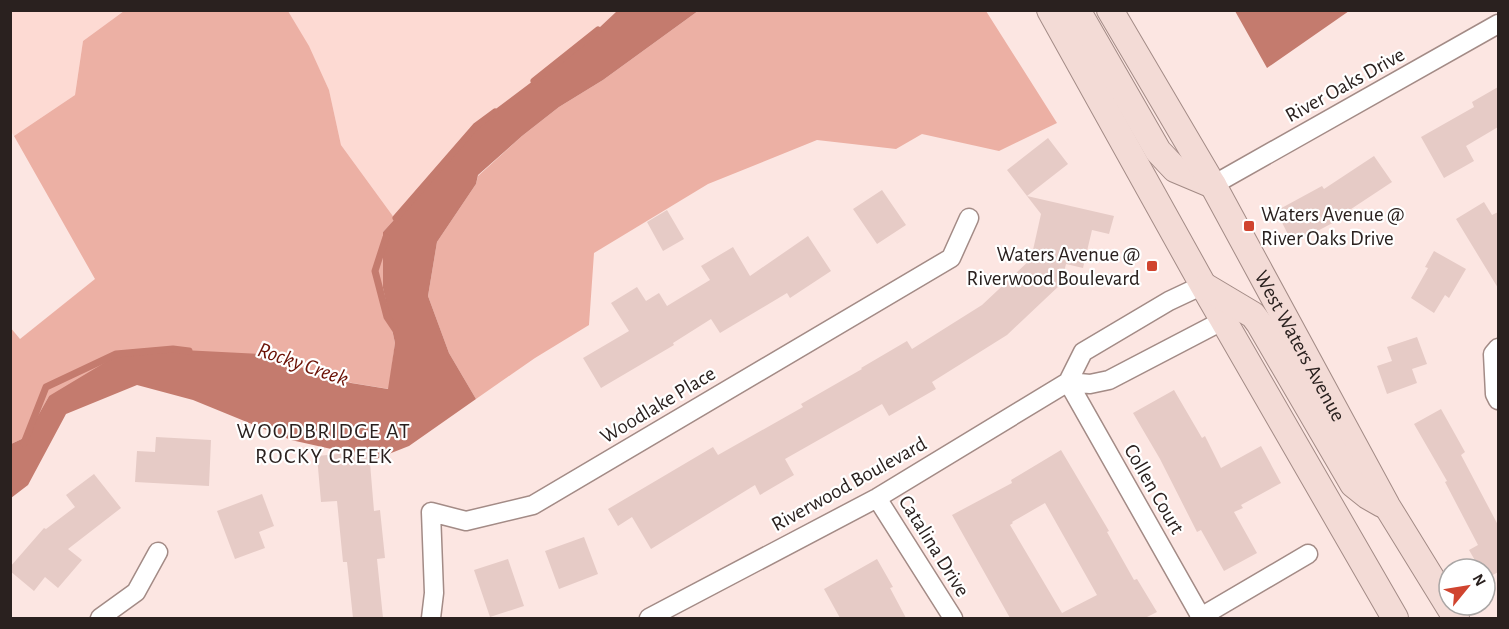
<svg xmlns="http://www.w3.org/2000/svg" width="1509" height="629" viewBox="0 0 1509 629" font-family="'Alegreya Sans',sans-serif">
<rect width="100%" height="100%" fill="#fce6e2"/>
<!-- built -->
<path fill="#fddad3" d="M10 11H124L83 41 75 95 14 136 10 130Z
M288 11H617L582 44 493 111 395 219 341 145 329 90 309 47Z"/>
<!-- green -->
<path fill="#ecb0a4" d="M124 11H288L309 46 329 90 341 145 395 219 383 232V288L395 343 389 389 352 383 260 354 49 396 26 437 11 444 10 327 20 339 95 279 14 136 75 95 83 41Z
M698 11H986L1057 123 999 151 922 134 896 149 817 140 708 184 594 253 589 325 535 358 476 399 449 353 428 296 437 242 476 184 478 176 522 136 559 107 603 80Z"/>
<!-- water -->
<path fill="#c47b6e" d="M617 11H698L603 80 559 107 522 136 478 175 476 184 437 242 428 296 449 353 476 399 409 446 376 459 291 440 193 400 137 385 66 414 28 485 11 498V444L26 437 49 396 114 357 163 349 260 354 351 383 388 389 395 343 383 288V232L493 111 582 44Z
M1235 11H1349L1267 68Z"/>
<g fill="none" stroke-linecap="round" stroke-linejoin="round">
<!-- stream -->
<path stroke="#c47b6e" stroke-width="7" d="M534 81 598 30
M396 218 476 126 495 112
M386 237 375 271 387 317 395 329
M24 443 46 387 116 354 173 349 189 351"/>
</g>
<!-- building -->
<path fill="#e6cbc6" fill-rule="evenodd" d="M1498 87V127L1466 146 1474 161 1444 178 1421 137 1474 107 1472 102Z
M1048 138 1068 164 1027 196 1007 170Z
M1374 156 1392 182 1339 217 1340 219 1293 244 1276 211 1322 186 1324 189Z
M882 190 906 225 877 244 853 209Z
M1027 196 1114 216 1109 234 1092 230 1083 268 1066 264 1061 284 1007 335 932 382 936 389 889 416 882 404 785 459 794 475 760 495 755 485 651 549 632 517 618 526 608 509 713 447 718 455 803 407 801 404 862 369 861 368 907 341 912 349 982 305 1031 259 1041 214Z
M1484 202 1492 215 1498 212V288L1456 219Z
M667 210 684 239 663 251 647 222Z
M808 236 831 271 790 298 787 293 720 333 711 319 673 343 674 345 601 388 583 358 629 331 611 303 637 287 646 301 659 293 667 306 710 280 701 266 733 247 750 276Z
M1434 251 1466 269 1449 298 1445 295 1434 313 1411 298 1428 268 1425 267Z
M1417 337 1427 364 1412 369 1417 383 1387 394 1377 366 1392 361 1387 347Z
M1174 390 1202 438 1205 436 1221 468 1261 446 1281 483 1241 505 1243 508 1234 512 1257 553 1224 571 1201 530 1197 532 1160 459 1133 413Z
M1441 409 1465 452 1461 455 1498 525V572L1486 579 1485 569H1480L1469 550 1478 545 1445 482 1447 481 1414 424Z
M156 437 211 440 209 486 135 482 137 451 155 452Z
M1061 450 1109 531 1107 532 1134 580 1137 579 1157 612 1145 618H1010L952 515 1012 483 1011 480ZM1045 503 1097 595 1062 613 1010 525 1013 523 1012 522Z
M369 451 374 511 380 510 385 558 377 559 383 618H353L347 562H343L337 501 321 502 317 456Z
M94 474 121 508 68 549 82 560 58 588 45 577 34 591 10 571V567L44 528 46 529 75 507 66 495Z
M262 494 274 526 259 532 265 548 235 559 217 511Z
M584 537 598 574 559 589 545 551Z
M508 559 524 606 490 617 474 570Z
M877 559 893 587 890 588 906 618H840L824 589Z"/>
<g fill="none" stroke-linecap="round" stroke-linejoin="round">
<!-- minor casing -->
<g stroke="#a38b86" stroke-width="21">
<path id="minor" d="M1213 185 1498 24
M1498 348 1493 354 1495 394 1498 400
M1068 382 1201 617
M1068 382 1090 384 1109 380 1224 320
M877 498 953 618
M100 618 136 592 158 552
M431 618 434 593 431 512 466 521 533 505 951 258 969 218
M649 618 877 498 1068 382 1083 352 1169 301 1203 285
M1199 618 1308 554"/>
</g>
<!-- secondary casing -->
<g stroke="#a38b86" stroke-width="28">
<g id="secondary">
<path d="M1050 10 1203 285 1395 618"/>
<path d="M1077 10 1158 151 1175 169 1213 185"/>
<path id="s1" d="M1110 10 1213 185 1387 506 1456 618"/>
<path d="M1206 287 1253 315 1259 323 1353 484 1368 496 1382 504"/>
</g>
</g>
<!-- minor -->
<use href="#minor" stroke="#fff" stroke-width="18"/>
<!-- secondary -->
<use href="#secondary" stroke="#f3dbd6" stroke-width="26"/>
</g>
<!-- markers -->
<g fill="#d0442f" stroke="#fff" stroke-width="2">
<rect x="1243" y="220" width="12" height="12" rx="3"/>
<rect x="1146" y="260" width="12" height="12" rx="3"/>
</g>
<g text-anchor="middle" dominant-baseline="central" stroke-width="4.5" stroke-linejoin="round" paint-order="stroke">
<!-- street labels -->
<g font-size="21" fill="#2a211f" stroke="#fff">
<text transform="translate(1345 85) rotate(-29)">River Oaks Drive</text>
<text stroke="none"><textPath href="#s1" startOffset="386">West Waters Avenue</textPath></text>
<text transform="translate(658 405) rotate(-31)">Woodlake Place</text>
<text transform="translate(849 484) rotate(-29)">Riverwood Boulevard</text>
<text transform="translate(1154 489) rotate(60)">Collen Court</text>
<text transform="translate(934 546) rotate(58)">Catalina Drive</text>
</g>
<!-- poi labels -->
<g font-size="21" fill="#2a211f" stroke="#fff" text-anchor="start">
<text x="1261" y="214">Waters Avenue @<tspan x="1261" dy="24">River Oaks Drive</tspan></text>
<text x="1140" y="254" text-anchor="end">Waters Avenue @<tspan x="1140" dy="24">Riverwood Boulevard</tspan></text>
</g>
<!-- water labels -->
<g font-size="22" font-style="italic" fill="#6c1307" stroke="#fff">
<text transform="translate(303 364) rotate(19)">Rocky Creek</text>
</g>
<!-- neighbourhood labels -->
<g font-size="22" letter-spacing="1.5" fill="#2a211f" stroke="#fff">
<text x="324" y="431">WOODBRIDGE AT<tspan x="324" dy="25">ROCKY CREEK</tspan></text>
</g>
</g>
<!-- border -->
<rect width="1509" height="629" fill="none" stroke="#2a211f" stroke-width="24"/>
<!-- north arrow -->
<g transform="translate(1467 587) rotate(60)"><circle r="28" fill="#ffffff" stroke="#aaa6a5" stroke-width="1.5"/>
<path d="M0-4.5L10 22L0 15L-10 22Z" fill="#d0442f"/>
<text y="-9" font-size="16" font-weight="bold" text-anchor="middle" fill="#2a211f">N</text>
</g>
</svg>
